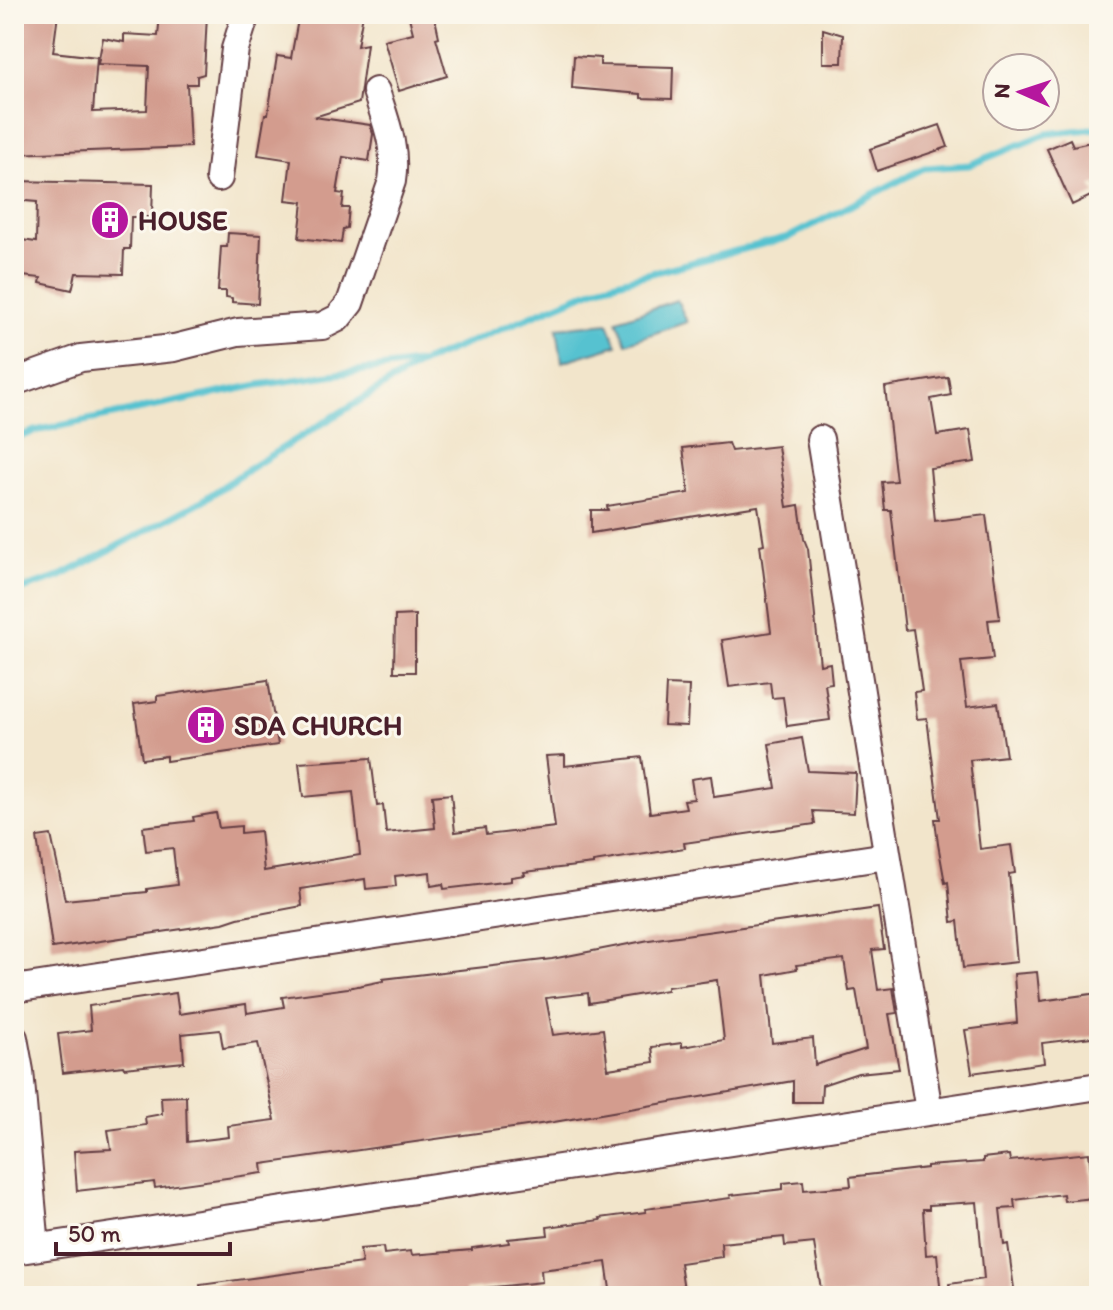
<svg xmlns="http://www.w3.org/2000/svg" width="1113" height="1310" viewBox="0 0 1113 1310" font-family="Itim,sans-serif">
<rect width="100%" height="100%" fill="#fbf7ec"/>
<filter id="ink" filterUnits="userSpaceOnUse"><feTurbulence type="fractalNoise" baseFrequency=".0125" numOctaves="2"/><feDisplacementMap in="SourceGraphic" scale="16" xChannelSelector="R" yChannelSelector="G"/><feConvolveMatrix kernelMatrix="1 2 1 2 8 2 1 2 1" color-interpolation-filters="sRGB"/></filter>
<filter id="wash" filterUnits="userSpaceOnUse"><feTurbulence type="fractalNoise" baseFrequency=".006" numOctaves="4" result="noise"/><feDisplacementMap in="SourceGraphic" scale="32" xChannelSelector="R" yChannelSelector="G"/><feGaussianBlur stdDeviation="1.8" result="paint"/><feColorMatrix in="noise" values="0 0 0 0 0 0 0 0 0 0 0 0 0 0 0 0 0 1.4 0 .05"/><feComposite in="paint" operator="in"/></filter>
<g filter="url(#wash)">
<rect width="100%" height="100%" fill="#f2e5cb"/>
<!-- water -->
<path fill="#56c2d0" stroke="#50707e" stroke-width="2" d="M677 300 687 322 626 343 617 320Z
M608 323 617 345 562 362 557 328Z"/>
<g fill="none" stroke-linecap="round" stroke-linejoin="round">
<!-- stream -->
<path stroke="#56c2d0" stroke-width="7" d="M14 439 35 431 258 385 416 363
M14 592 59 577 202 501 255 465 421 363 602 286 789 237 924 168 969 165 1046 134 1099 128"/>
</g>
<g id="blocks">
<!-- building -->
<path fill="#d39c8e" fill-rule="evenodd" d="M14 14H58L53 52 97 57 93 112 147 110 149 66 98 64 103 38 124 42V34L158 36 160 14H207L204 74 197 76V84H187L190 147 14 154Z
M299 14H363L357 46 367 44 359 103 314 117 370 125 373 134 369 161 343 157 337 193 344 194 342 208H349L347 228 343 229 341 243 299 238 303 202 286 200 291 160 258 155 265 114H268L277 56 291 58Z
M421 14H434L439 37 436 38 447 76 399 91 384 40 413 33 409 17Z
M823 29 843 35 842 63H823Z
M574 56 600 58V65L673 67 672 99 641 98V94L572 88Z
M940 125 948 147 877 171 870 149Z
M1070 139 1073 146 1099 140V184L1091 185 1095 194 1072 205 1047 149Z
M14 181 153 184 152 217H131L130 249H124L123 274 76 273 72 290 40 283 41 278 14 275V239L36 242 37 202 14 200Z
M228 233 261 235 258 304 232 302V298L226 297V291H218L221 247H227Z
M948 377 951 395 931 399 937 435 970 430 975 462 930 468 935 521 986 515 1000 619 988 620 993 659 961 662 967 707 998 703 1006 756 970 760 980 849 1011 845 1015 873 1009 874 1017 962 963 968 958 921 952 922 948 882 945 883 938 844 935 819H940L927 718 917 719 914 692 922 691 913 629 905 630 891 510H885L882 482 896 481 885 387Z
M728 443 731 451 778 446 787 507 799 505 804 539 808 549 820 665 830 663 832 683 825 684 830 720 787 726 783 697 772 698 770 682 729 687 722 640 771 632 760 545 764 544 758 506 591 533V510H608L607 506 689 493 683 448Z
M415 615V672H394L395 616Z
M268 680 278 745 166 761V756L142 759 134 704 157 701V696Z
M666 685 689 686 687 726 664 725Z
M802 738 808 771 856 773 854 813 813 811 815 824 684 843 685 848 593 862V864L524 872 525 875 511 877V881L444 889 443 884 431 886 430 872 395 876 396 886 366 889 365 879 300 889 302 906 238 918 223 923 52 948 37 837 51 835 65 900 147 892V889L177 885 173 848 146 851 143 827 194 821 193 817 216 813 219 828 241 826V833L260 831 264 871 360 855 353 792 303 797 299 763 371 758 377 806 383 805 386 833 435 828 432 796 451 794 455 832 485 828 486 835 555 827 546 756 565 755V766L642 757 650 813 686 808 684 800 694 799 691 779 711 776 714 797 776 788 769 744Z
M878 908 884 949 872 950 878 990 893 988 897 1013 889 1014 899 1069 858 1073 822 1085 821 1102H793V1081L554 1122 262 1164 263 1173 155 1188 154 1182 77 1191 74 1151 111 1149 108 1130 146 1125 145 1117 162 1114 161 1097 186 1096 187 1142 229 1137 228 1126 275 1120 258 1043 223 1048 220 1030 182 1034 184 1062 124 1068 123 1066 63 1073 58 1034 91 1030 89 1006 176 993 179 1014 246 1004 247 1013 284 1007 282 997 348 988 383 981V979L552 959 649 940ZM844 959 849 991 856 990 866 1049 815 1065 813 1038 772 1043 765 975 797 969 796 965ZM717 980 724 1040 682 1047V1043L652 1047 654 1062 608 1069 603 1029 553 1035 546 998 588 993 589 1003 667 990V987Z
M1037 972 1040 1001 1099 993V1036L1042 1043 1044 1063 972 1073 965 1030 1017 1023 1014 974Z
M1089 1153 1094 1198 1064 1201 1063 1194 1014 1200 1015 1208 1000 1209 1004 1245 1008 1244 1015 1296H949V1284L984 1279 977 1202 929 1205V1209H923L926 1255 937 1254 941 1296H822L814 1243 785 1246 784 1237 721 1243 722 1257 680 1263 685 1296H611L606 1262 541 1270 542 1282 465 1290 466 1296H201L200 1285 362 1263 360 1249 383 1247 384 1254 411 1251 412 1255 472 1250V1248L509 1243 508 1239 548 1235 547 1227 601 1220 600 1218 646 1212 645 1209 731 1198 730 1195 783 1189V1183L803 1181 804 1190 851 1186 850 1177 927 1168V1166L983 1162V1158L1009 1155 1010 1161Z"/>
</g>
</g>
<g filter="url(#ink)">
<use href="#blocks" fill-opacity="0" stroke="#633d43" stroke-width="2"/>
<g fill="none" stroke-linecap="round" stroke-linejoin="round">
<!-- minor casing -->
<g stroke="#633d43" stroke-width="30">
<path id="minor" d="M219 178 235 49 246 14
M14 382 81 358 174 348 238 332 322 326 338 318 350 303 392 181C397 148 386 122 376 91
M820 439 929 1111
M14 989 887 856
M14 1038 20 1071 36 1247
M14 1251 1099 1086"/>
</g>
<!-- minor -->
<use href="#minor" stroke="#fff" stroke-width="26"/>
</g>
</g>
<!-- icons -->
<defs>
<g id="building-disc" transform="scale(2)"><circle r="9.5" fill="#b5179e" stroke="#fbf7ec"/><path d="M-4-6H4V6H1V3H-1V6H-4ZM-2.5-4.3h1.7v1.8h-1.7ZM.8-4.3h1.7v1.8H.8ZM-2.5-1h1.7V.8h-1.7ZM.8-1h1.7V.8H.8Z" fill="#fff"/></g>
</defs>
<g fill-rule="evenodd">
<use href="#building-disc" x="110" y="220"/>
<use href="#building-disc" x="206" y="725"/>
</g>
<g text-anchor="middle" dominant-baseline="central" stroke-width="6" stroke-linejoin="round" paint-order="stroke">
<!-- poi labels -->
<g font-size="28" font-weight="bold" fill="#4a1f2b" stroke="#fbf7ec" text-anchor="start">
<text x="138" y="220">HOUSE</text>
<text x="234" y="725">SDA CHURCH</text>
</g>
</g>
<!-- margin -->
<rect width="1113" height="1310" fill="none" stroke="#fbf7ec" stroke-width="48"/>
<!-- north arrow -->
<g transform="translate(1021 92) rotate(273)"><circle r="38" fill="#fbf7ec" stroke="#b4a19f" stroke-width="2"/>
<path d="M0-6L14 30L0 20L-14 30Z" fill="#b5179e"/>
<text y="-12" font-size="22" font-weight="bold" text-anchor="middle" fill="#4a1f2b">N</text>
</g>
<!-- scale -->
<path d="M56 1242v12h174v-12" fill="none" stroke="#4a1f2b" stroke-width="4"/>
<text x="68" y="1242" font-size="24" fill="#4a1f2b" stroke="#fbf7ec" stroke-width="6" paint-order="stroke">50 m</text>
</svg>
